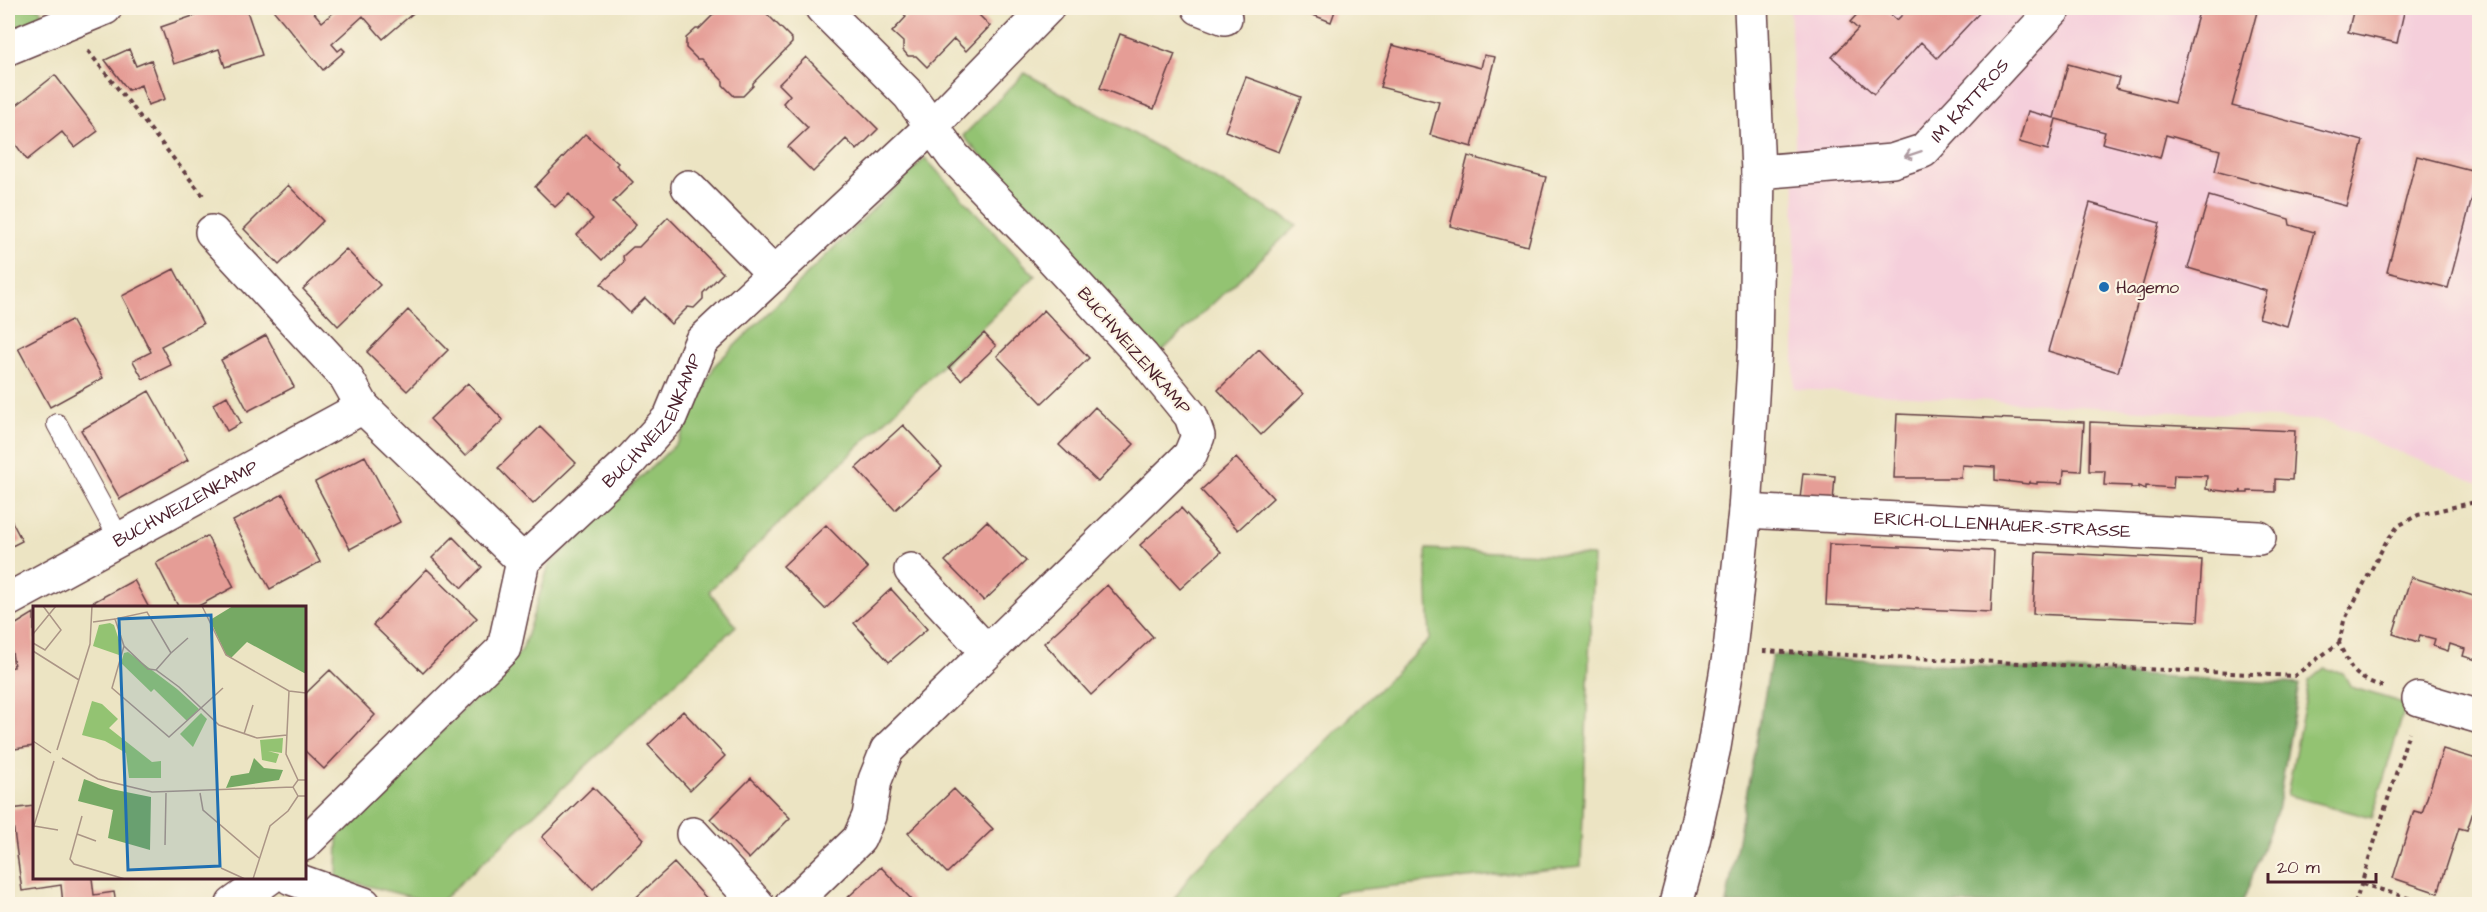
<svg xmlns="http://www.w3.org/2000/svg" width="2487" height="912" viewBox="0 0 2487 912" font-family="'Architects Daughter',sans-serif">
<rect width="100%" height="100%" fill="#fcf5e5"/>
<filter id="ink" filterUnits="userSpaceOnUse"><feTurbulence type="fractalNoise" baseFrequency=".0167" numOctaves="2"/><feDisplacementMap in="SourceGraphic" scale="12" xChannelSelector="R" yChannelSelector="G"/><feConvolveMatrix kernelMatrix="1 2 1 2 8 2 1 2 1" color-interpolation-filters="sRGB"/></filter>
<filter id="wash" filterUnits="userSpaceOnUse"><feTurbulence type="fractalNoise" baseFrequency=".008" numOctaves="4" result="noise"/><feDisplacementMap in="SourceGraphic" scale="24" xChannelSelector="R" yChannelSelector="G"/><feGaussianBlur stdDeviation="1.35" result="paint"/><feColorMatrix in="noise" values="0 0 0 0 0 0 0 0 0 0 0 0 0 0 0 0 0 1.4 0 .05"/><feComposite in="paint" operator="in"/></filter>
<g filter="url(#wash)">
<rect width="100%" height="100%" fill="#ece4c3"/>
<!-- built -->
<path fill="#f5cfdb" d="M1790 8H2479V483L2410 457 2326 421 1794 389 1795 123Z"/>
<!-- green -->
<path fill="#93c372" stroke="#6e714e" stroke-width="1.5" d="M8 8H39L45 18 8 34Z
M1025 73 1297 225 1160 353 963 136Z
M925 158 1035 276 709 591 736 626 438 904 337 878 338 836 522 650 549 565 678 442 715 365Z
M1426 549 1593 556 1581 866 1337 892 1328 904H1171L1192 872 1430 639Z
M2324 668 2343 673 2351 687 2406 704 2372 818 2287 795 2309 681Z"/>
<!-- forest -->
<path fill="#76a964" stroke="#606448" stroke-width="1.5" d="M1772 655 2299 684 2277 811 2242 904H1726Z"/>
<g id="blocks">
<!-- building -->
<path fill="#e59d96" d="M216 8H246L262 55 225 67 219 49 174 64 161 27Z
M278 8H310L322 22 339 8H419L383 39 363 16 332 44 338 51 342 48 345 51 323 70 274 11Z
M720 8H761L792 39V43L753 83V86L743 96H734L723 85V81L701 59H697L686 48V38L696 29H699Z
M911 8H972L990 26 966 51 954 39 927 67 916 56H908L903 50V42L892 32 906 17 904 14Z
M1295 8H1336L1331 22Z
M1863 8H1883L1897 20 1909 8H1984L1937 58 1921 42 1874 94 1832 57 1858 29 1850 22Z
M2200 8H2258L2232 106 2363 141 2346 206 2215 171 2220 150 2166 135 2160 158 2102 143 2105 132 2056 119 2048 150 2019 142 2028 111 2054 118 2068 64 2119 78 2116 88 2174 103Z
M2354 8H2405L2397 43 2348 32Z
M1120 34 1175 54 1154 109 1100 88Z
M1392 45 1481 68 1484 55 1495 57 1472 147 1430 135 1439 102 1380 87Z
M129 49 136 66 151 60 165 99 148 105 141 85 128 90 105 60Z
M806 57 878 129 857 150 846 139 813 172 788 147 808 128 783 103 790 95 779 84Z
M55 75 98 131 75 148 62 132 27 160 8 134V112Z
M1246 77 1301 97 1279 152 1225 131Z
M585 134 618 163 616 165 633 182 613 202 636 225 602 260 577 235 593 219 569 194 555 207 535 187Z
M1468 156 1546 177 1528 246 1450 226Z
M2417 156 2479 172 2448 288 2387 272Z
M288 185 323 221 279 265 244 229Z
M2209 196 2289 219 2290 225 2314 232 2287 326 2259 318 2267 291 2188 268Z
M2090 203 2160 223 2118 372 2048 351Z
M668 217 723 273 703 293V299L694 308 688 307 671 324 645 298 630 313 601 284 624 262 623 256 633 247H639Z
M346 249 380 285 338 326 303 289Z
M174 269 203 324 161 346 171 365 143 379 133 361 151 352 122 296Z
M408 310 448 350 407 391 367 352Z
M1044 310 1089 358 1042 403 997 356Z
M71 320 103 378 50 407 18 348Z
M984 333 996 346 961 380 949 367Z
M266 335 294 387 248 411 221 360Z
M1259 349 1303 394 1261 435 1218 390Z
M468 383 503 420 465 456 430 419Z
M149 391 188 460 120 499 81 430Z
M227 396 241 423 227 431 213 404Z
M1095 407 1134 444 1098 482 1059 445Z
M1897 414 2084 422 2081 471 2064 470 2063 483 2037 482V484L2030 483V482L2028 484 1995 480V467L1962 465 1961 478H1894Z
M2090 422 2295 431 2292 480 2275 479V492L2248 491V493H2241V490L2240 493 2206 489 2207 476 2174 475 2173 488 2146 486V489L2138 486V488H2131V486L2104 485 2105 471H2089Z
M903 425 942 467 895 510 856 468Z
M540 427 576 463 533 504 498 468Z
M365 456 400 522 350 549 315 482Z
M1236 458 1273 498 1238 530 1201 490Z
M1803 473 1835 476 1833 502 1800 499Z
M283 494 320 562 270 589 233 521Z
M1181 508 1221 552 1180 589 1140 545Z
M8 514 22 541 8 548Z
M987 521 1026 561 984 601 945 561Z
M826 525 868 568 825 609 783 566Z
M207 536 234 587 195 608H179L156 563Z
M453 537 482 567 462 588 432 558Z
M1829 544 1994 551 1991 612 1826 605Z
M2036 552 2202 560 2198 621 2033 614Z
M427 569 477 618 423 673 373 625Z
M2411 577 2480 598V661L2463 656 2465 649 2450 644 2448 651 2433 646 2435 639 2420 635 2418 642 2393 634Z
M134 580 149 608H87L86 606Z
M1107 585 1153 637 1091 695 1044 643Z
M891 589 927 629 889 662 854 623Z
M34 613V746L8 750V668L14 667 12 652 8 644V629Z
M330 670 375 715 324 769 304 750V695Z
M683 711 725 756 690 790 648 745Z
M2443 749 2480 760V791L2467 830 2459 828 2438 893 2393 878 2414 811 2422 813Z
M751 778 790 818 749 859 710 819Z
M593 787 644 839 593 889 542 837Z
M954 789 993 829 947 873 908 833Z
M34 806V878H92L94 895 114 892 116 904H63L61 885 22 891 11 809Z
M674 863 709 901 706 904H629Z
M881 867 913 901 910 904H851L846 899Z"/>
</g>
</g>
<g filter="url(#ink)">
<use href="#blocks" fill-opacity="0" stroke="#623d42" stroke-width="1.5"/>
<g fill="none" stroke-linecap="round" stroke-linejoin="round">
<!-- service casing -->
<g stroke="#623d42" stroke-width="22">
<path id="service" d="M57 424 119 538"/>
</g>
<!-- minor casing -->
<g stroke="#623d42" stroke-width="36">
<g id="minor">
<path d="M1199 8 1225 18"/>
<path d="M8 48 105 8"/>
<path id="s1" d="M1758 172 1892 161 1923 151 2055 8"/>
<path d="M688 187 774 274"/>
<path d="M212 232 346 377 363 407"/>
<path id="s2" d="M1745 511 2259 538"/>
<path d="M911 570 987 652"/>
<path id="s3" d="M8 600 363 407 523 561"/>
<path d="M2419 699 2480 717"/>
<path d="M693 834 757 904"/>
<path id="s4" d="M304 844 504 648 523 561 631 460 670 417 701 342 932 126 1047 8"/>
<path d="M291 878 364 904"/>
<path d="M233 904 269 878"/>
<path d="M792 904 859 839 869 816 875 780 887 750 1190 455 1198 436 1191 416 1143 357 1041 246 954 157 909 95 822 8"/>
</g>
</g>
<!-- tertiary casing -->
<g stroke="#623d42" stroke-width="36">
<path id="tertiary" d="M1676 904 1693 841 1714 747 1730 650 1745 511 1755 348 1758 172 1751 8"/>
</g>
<!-- path -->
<path stroke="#623d42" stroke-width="4" stroke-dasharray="4.5 4.5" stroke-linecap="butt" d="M88 51 205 198
M2339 643 2344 621 2386 542 2398 526 2418 515 2480 501
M1763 651 2294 676 2339 643C2353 674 2354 677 2387 688
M2362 884 2428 904
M2355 904 2409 732"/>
<!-- service -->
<use href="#service" stroke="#fff" stroke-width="20"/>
<!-- minor -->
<use href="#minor" stroke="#fff" stroke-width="33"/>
<!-- tertiary -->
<use href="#tertiary" stroke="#fff" stroke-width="33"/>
</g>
<!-- one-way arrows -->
<defs><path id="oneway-shaft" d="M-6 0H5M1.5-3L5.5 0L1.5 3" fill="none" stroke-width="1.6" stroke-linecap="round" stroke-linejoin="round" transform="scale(1.5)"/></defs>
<use stroke="#ae9aa0" href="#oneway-shaft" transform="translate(1913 154) rotate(162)"/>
</g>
<!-- markers -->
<circle fill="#1f6fb2" stroke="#fcf5e5" stroke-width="2" cx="2104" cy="287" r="6"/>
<g text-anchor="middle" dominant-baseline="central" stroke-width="4.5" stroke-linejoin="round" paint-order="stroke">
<!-- street labels -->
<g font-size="18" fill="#4a1f2b" stroke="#fcf5e5">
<text stroke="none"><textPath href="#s1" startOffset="236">IM KATTROS</textPath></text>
<text transform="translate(1134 351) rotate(49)">BUCHWEIZENKAMP</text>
<text stroke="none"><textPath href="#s4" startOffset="562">BUCHWEIZENKAMP</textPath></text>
<text stroke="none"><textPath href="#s3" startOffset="202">BUCHWEIZENKAMP</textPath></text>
<text stroke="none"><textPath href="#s2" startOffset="258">ERICH-OLLENHAUER-STRASSE</textPath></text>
</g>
<!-- poi labels -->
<g font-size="18" fill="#4a1f2b" stroke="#fcf5e5" text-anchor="start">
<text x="2116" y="287">Hagemo</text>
</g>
</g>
<!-- overview -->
<g transform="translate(33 606)">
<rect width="273" height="273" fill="#ece4c3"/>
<path d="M77 17 81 19 88 40 86 49 60 40 66 19ZM95 46 144 83 166 103 154 115 121 83 118 86 88 57 91 47ZM59 95 69 98 85 113 76 122 119 156 128 155V172H96L93 147 72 135 49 129ZM168 107 174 113 160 141 147 128ZM250 132 249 147 235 145 246 148 243 157 229 154 227 134Z" fill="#93c372"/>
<path d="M200 0H273V68L214 36 198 52 193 49 177 14ZM221 152 231 162 250 164 246 174 193 182 198 170 216 167ZM51 173 78 183 118 191 117 244 75 232 80 204 45 195Z" fill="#76a964"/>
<path fill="none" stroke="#ab9586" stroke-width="1.5" d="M169 0 193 49 256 85 273 87M60 16 82 13M0 28 23 0M0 37 12 44 28 24 10 0M91 40 79 82 136 131 190 82M0 45 46 74M138 47 155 32M123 64 138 47 114 6 82 13 91 40 115 63 123 64 146 81 186 119 224 132 254 129M256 85 253 148 265 174M211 128 220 99M0 135 18 147M24 144 57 38 59 0M29 152 65 173 119 186 260 181M273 174H265L260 181 265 190H273M167 187 170 204 226 252M49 210 37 253 41 258 92 273M1 220 25 224M0 223 21 155M44 228 63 235M132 239 133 187M188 262 212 273M220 273 237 220 255 205 265 190"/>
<path fill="#1f6fb2" fill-opacity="0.15" stroke="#1f6fb2" stroke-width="3" d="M178 9 187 260 95 264 86 13Z"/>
<rect width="273" height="273" fill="none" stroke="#4a1f2b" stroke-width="3"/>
</g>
<!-- margin -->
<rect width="2487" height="912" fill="none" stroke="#fcf5e5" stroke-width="30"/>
<!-- scale -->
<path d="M2268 873v9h108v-9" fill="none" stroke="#4a1f2b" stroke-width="3"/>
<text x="2277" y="873" font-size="18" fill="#4a1f2b" stroke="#fcf5e5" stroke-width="4.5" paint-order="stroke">20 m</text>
</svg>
